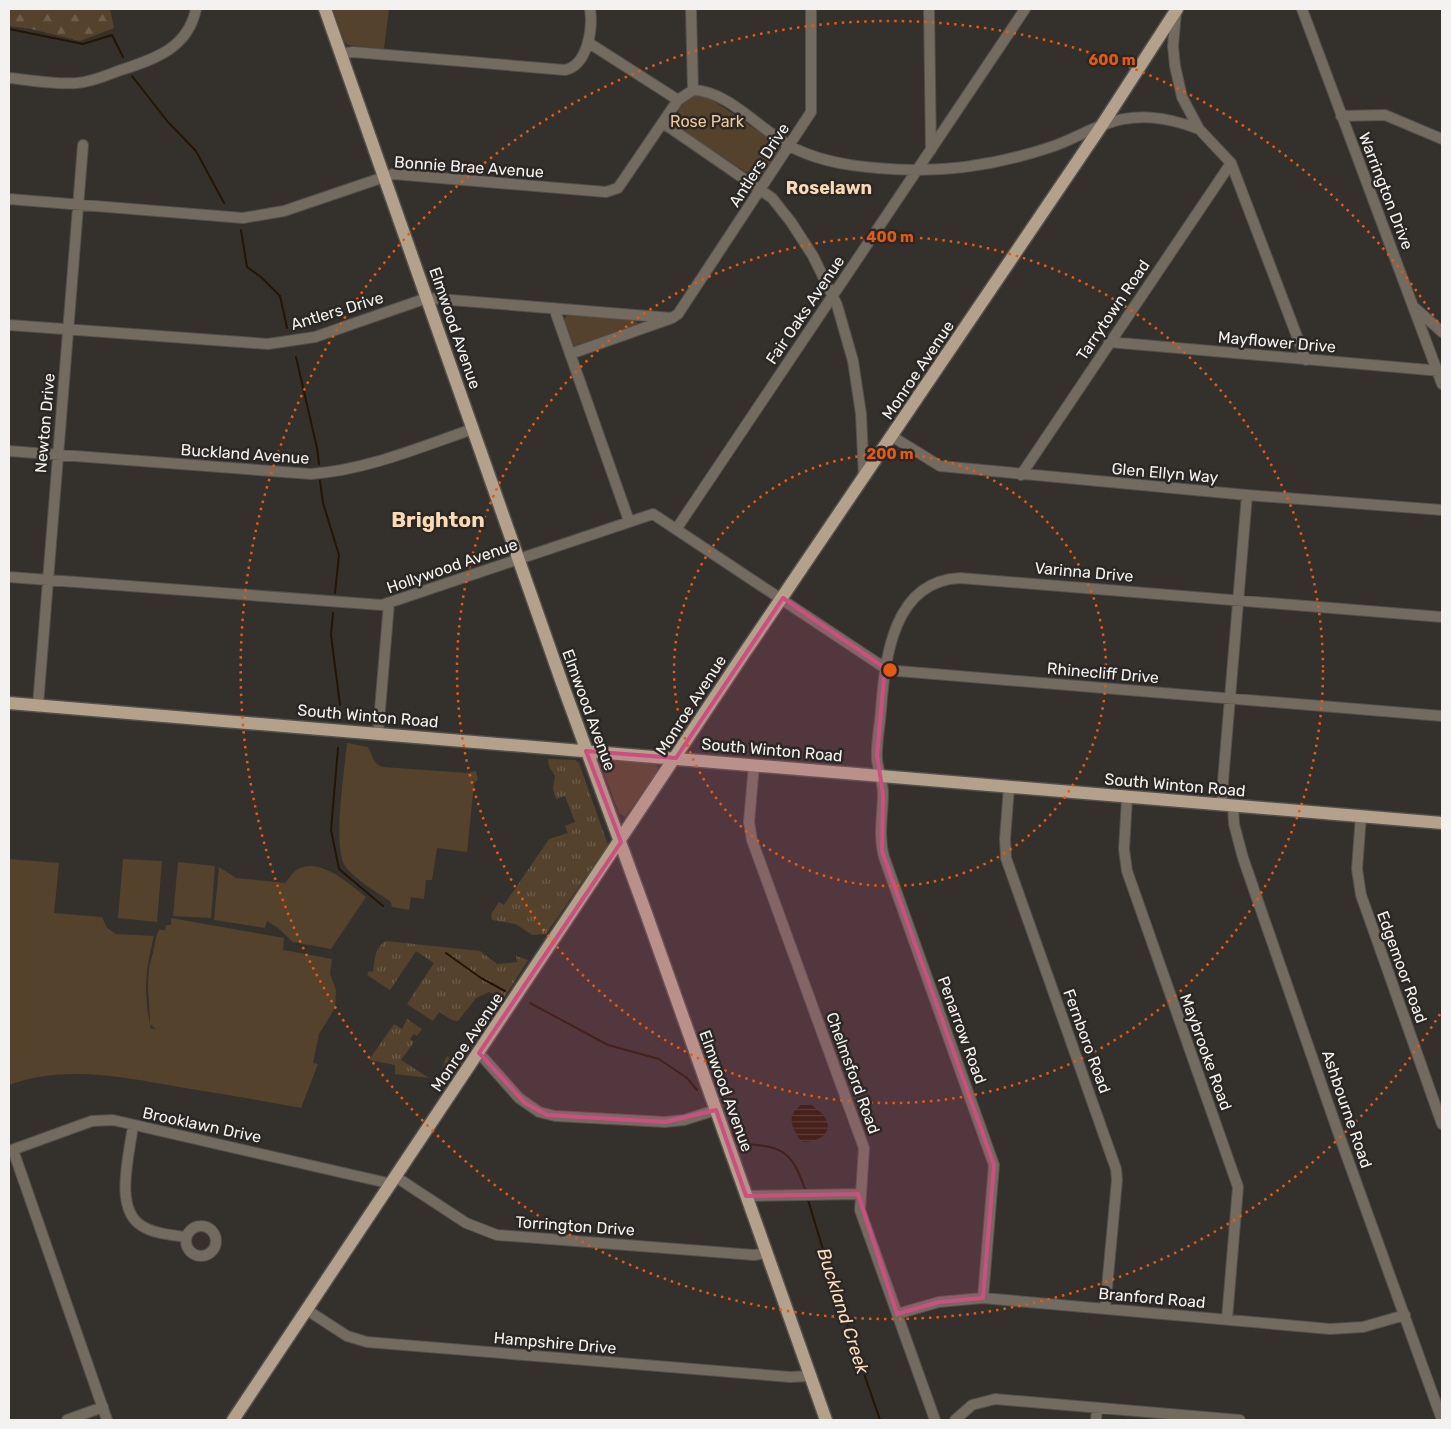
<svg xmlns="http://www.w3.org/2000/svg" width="1451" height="1429" viewBox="0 0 1451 1429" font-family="Rubik,sans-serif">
<defs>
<pattern id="grass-tufts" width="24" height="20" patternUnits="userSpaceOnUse" patternTransform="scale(1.25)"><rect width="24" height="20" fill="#54422d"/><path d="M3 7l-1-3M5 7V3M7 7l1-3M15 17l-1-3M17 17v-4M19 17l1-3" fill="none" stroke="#6d5e4c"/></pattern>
<pattern id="forest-firs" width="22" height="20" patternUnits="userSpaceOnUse" patternTransform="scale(1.25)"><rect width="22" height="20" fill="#54422d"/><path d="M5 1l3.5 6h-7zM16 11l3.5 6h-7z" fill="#6d5e4c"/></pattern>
<pattern id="water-rules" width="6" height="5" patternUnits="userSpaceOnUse" patternTransform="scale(1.25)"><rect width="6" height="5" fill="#251502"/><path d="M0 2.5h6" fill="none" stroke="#453827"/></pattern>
</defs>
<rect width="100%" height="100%" fill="#34312d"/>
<!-- grass -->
<path fill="url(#grass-tufts)" d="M548 759 575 760 579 763 608 845 546 934 532 935 516 924 492 920 491 914 499 902 504 905 549 839 568 833 565 826 575 822 565 796 556 799 553 789 555 776 549 766Z
M386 941 480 951 497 964 517 962 516 956 528 960 504 998 489 992 476 998 458 1021 452 1020 439 1012 433 1021 407 1004 434 963 416 951 390 990 367 975 369 971 373 972C375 959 374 948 386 941Z
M492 1003 499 1005 449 1081C441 1074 442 1065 447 1056L449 1057 453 1064 489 1010 486 1005Z
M407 1019 422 1029 417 1036 414 1034 410 1039 414 1042 401 1060 429 1078 395 1074V1065L369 1060 394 1024 402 1029Z"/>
<!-- forest -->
<path fill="url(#forest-firs)" d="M9 9H110L114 28 80 41 31 29 9 26Z"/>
<!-- green -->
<path fill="#54422d" d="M333 9H389L384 49 348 45 345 42Z
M694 95H704L711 99 780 146 781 149 762 179H756L684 131 678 122 679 107Z
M568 314 634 319 638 324 574 346 563 320Z
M347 743 368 747C374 756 371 763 383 767L467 773 476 771 478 779 474 784 467 852 437 848 432 880H426L424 899 411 897 409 910 392 907 391 902C378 893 353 878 345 866 332 844 345 769 347 743Z
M602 760 655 764 658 767 657 772 625 817 619 813 601 766Z
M9 859 59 863 54 913 102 917 107 928 116 934 154 936C145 972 143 993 151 1029H156L150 1024C150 995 144 982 153 953 155 945 155 937 159 930H165L166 925H171V918L284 938 283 950 332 959 330 974 336 990 335 1008 319 1034 313 1063 318 1064 301 1108C263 1101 224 1094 185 1088 127 1078 66 1064 9 1085Z
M123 859 162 861 157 922 118 918Z
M178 862 215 866 211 918 173 916Z
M219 867 236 878 285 883C288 880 291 874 295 871 317 854 350 884 366 897L331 949 293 942 278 928 267 921 265 928 214 920Z"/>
<!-- water -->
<path fill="url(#water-rules)" d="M801 1105H812C815 1108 821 1112 824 1116 836 1133 817 1143 802 1142 792 1128 785 1116 801 1105Z"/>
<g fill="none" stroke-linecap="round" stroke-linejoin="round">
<!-- stream -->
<path stroke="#251502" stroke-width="2" d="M9 29 83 44 112 35 123 57
M132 76 168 122 196 151 224 203
M241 230 247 267 261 277 280 296 287 328
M296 357 317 448 319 464
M320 481 323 503 339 555 335 593
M333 613 331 635 340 705
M338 748 331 830 339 869 383 906
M446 953 481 978 505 991
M530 1003 608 1045 659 1059 687 1078 697 1090
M730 1131 741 1144C781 1146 791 1149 805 1189
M808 1200 835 1289 880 1420"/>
<!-- minor casing -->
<g stroke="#53504c" stroke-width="12">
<path id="minor" d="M691 9 693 90
M929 9 931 150
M1302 9 1442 384
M1176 12 1173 46 1175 66 1182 97 1199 129 1231 163 1306 360
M589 43 678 100 693 90C726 90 761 130 790 146 826 166 876 169 916 170 962 170 1010 161 1054 146 1071 140 1086 131 1103 125 1136 112 1167 117 1199 129
M341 54 353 52 565 70C588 65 593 28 590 9
M9 78C31 80 55 85 77 83 92 82 107 75 121 70 155 59 188 48 196 9
M1341 116 1385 115 1442 139
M663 123 772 198 791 222 813 256 837 305 853 361 861 414 864 478
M9 199 243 218 284 211 393 174 606 192 618 188 678 100
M554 308 629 521
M1415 308 1442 332
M9 325 268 344 315 337 427 298 672 318
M1109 342 1441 371
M570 354 672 318 678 314 811 112V9
M893 437 940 466 1247 495 1442 510
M9 451 311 474C367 470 420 447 473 429
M1021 475 1231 163
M677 528 1025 9
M9 577 382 605 653 514 885 668 898 671 1442 716
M38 705 83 145
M378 733 389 603
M754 765 749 822 752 840 864 1148 860 1210 935 1420
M1009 787 1005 839 1006 858 1116 1169 1117 1180 1105 1309
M1127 798 1124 849 1127 871 1238 1187 1227 1319
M1221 805 1247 495
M1233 806 1234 824 1243 858 1338 1132 1442 1420
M1361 816 1357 869 1361 895 1442 1124
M479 1053 519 1098 539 1112 555 1116 665 1122 684 1120 716 1110
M133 1125C130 1153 113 1209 142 1226 155 1234 172 1235 186 1237
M13 1150 107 1420
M9 1151 92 1121 113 1120 392 1184
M396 1177 466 1223 497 1235 754 1255 767 1253
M746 1196 860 1194
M186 1241a15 15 0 1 1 30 0a15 15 0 1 1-30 0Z
M983 1298 994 1165 884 857C878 835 883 815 883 793 883 782 878 771 877 759 876 743 880 726 881 710 885 658 893 581 960 578L1442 617
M307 1310 347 1336 367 1342 790 1377 810 1376
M897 1314 939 1302 983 1298 1330 1329 1363 1327 1405 1315
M67 1420 103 1407
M955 1420 972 1405 995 1399 1240 1420
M1096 1420 1097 1408"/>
</g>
<!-- major casing -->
<g stroke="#53504c" stroke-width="15">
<path id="major" d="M325 9 562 683 646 913 826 1420
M9 703 1442 823
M233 1420 743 655 1102 125 1177 9"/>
</g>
<!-- minor -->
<use href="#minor" stroke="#736a60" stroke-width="10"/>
<!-- major -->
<use href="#major" stroke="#b4a18c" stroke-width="12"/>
</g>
<!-- marked area -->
<path fill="#ce4e80" fill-opacity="0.2" stroke="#ce4e80" stroke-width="4" stroke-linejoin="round" d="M783 598 885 668 877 755 883 794 882 851 994 1165 983 1298 939 1302 897 1314 858 1194 746 1196 716 1110 665 1122 547 1115 525 1103 479 1053 621 842 586 751 676 758Z"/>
<!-- distance rings -->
<g fill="none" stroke="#e8590c" stroke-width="2.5" stroke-dasharray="2.5 5">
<circle cx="890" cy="670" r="216"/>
<circle cx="890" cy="670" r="433"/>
<path d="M1440 1014A649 649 0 1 1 1440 326"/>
</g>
<g text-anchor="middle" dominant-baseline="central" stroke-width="5" stroke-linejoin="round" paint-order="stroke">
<!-- park labels -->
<g font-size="16" fill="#f0ca9d" stroke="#2a2724">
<text x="707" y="121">Rose Park</text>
</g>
<!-- street labels -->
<g font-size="16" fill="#f4f2f0" stroke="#2a2724">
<text transform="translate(759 165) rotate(-57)">Antlers Drive</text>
<text transform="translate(469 167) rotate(4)">Bonnie Brae Avenue</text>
<text transform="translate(1386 191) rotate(69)">Warrington Drive</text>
<text transform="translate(805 310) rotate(-56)">Fair Oaks Avenue</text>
<text transform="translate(1113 310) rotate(-56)">Tarrytown Road</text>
<text transform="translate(337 311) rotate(-17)">Antlers Drive</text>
<text transform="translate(455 328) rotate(71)">Elmwood Avenue</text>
<text transform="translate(1277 342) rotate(5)">Mayflower Drive</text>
<text transform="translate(918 370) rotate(-56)">Monroe Avenue</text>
<text transform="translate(45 423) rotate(-85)">Newton Drive</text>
<text transform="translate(245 454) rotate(4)">Buckland Avenue</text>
<text transform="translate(1165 473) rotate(5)">Glen Ellyn Way</text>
<text transform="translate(452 566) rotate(-19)">Hollywood Avenue</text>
<text transform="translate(1084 572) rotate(5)">Varinna Drive</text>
<text transform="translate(1103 673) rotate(5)">Rhinecliff Drive</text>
<text transform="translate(691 705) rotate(-57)">Monroe Avenue</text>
<text transform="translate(589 710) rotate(70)">Elmwood Avenue</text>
<text transform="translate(368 716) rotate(5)">South Winton Road</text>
<text transform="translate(772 750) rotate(5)">South Winton Road</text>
<text transform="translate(1175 785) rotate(5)">South Winton Road</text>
<text transform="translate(1402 967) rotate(70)">Edgemoor Road</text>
<text transform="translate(962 1030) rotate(70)">Penarrow Road</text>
<text transform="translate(1087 1041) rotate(70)">Fernboro Road</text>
<text transform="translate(467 1042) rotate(-56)">Monroe Avenue</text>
<text transform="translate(1206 1052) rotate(70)">Maybrooke Road</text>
<text transform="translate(853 1073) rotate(70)">Chelmsford Road</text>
<text transform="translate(726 1091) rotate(70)">Elmwood Avenue</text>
<text transform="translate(1347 1109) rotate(71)">Ashbourne Road</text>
<text transform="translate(202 1125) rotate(12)">Brooklawn Drive</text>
<text transform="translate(575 1226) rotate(4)">Torrington Drive</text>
<text transform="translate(1152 1298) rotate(5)">Branford Road</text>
<text transform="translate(555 1343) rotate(5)">Hampshire Drive</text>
</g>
<!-- neighbourhood labels -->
<g font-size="18" font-weight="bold" fill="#fadab5" stroke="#2a2724">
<text x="829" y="188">Roselawn</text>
</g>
<!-- water labels -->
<g font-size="18" font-style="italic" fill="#fcddb9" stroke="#2a2724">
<text transform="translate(843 1311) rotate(72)">Buckland Creek</text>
</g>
<!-- district labels -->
<g font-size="21" font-weight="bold" fill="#fadab5" stroke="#2a2724">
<text x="438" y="519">Brighton</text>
</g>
</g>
<circle cx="890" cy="670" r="8" fill="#e8590c" stroke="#2a2724" stroke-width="2.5"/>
<g font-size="15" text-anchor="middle" font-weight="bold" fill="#e8590c" stroke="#2a2724" stroke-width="5" stroke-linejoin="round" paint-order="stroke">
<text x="1112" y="65">600 m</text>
<text x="890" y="242">400 m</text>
<text x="890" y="459">200 m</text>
</g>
<!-- border -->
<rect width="1451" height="1429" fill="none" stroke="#f4f2f0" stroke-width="20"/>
</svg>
